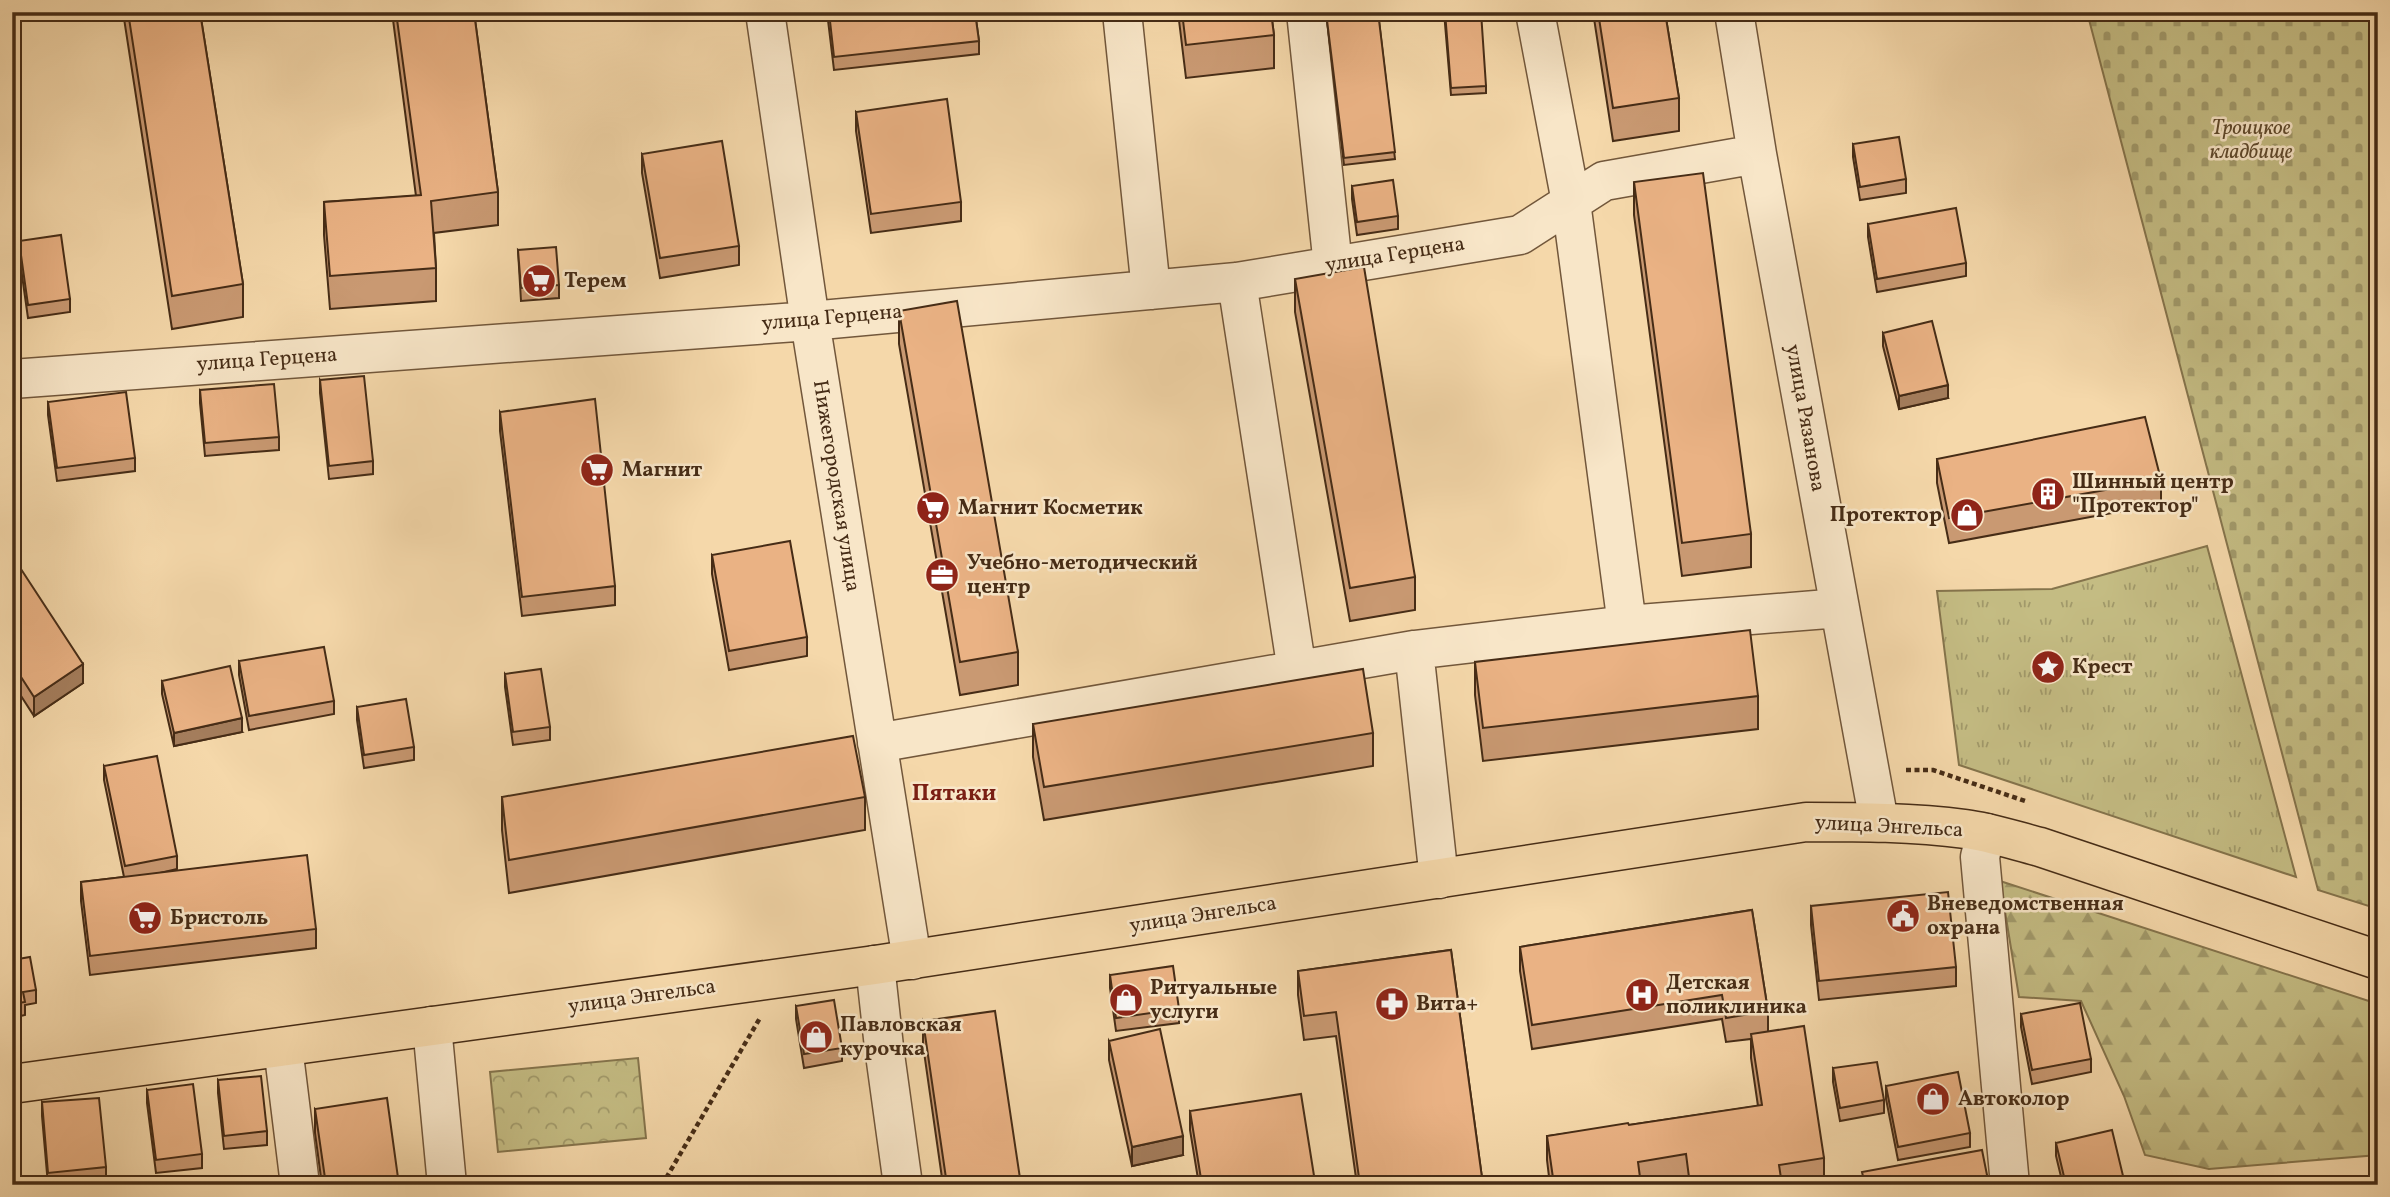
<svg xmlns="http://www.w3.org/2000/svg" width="2390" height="1197" viewBox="0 0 2390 1197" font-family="Vollkorn,serif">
<defs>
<pattern id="grass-tufts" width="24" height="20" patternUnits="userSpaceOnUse" patternTransform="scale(1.75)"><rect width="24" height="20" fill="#c4bc83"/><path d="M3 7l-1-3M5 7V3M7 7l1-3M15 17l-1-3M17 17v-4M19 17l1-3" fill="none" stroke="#a1996a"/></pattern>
<pattern id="forest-firs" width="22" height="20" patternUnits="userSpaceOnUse" patternTransform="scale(1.75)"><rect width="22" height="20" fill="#c4bc83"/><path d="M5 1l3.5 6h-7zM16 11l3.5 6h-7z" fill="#a1996a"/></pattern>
<pattern id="cemetery-stones" width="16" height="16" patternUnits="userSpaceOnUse" patternTransform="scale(1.75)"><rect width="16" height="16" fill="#c4bc83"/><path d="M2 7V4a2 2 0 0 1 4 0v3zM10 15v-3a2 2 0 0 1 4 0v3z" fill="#a1996a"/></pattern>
<pattern id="park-crowns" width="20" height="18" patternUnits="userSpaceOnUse" patternTransform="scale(1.75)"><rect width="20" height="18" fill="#c4bc83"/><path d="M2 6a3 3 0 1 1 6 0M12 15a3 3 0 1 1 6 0" fill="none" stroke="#a1996a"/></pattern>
</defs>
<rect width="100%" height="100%" fill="#f5d8aa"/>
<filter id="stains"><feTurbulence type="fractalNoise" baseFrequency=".00286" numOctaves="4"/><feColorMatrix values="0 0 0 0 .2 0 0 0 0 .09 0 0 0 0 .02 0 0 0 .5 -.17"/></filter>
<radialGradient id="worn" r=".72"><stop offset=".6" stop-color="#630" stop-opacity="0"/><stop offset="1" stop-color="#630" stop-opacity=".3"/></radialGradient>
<!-- grass -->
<path fill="url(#grass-tufts)" stroke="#85744c" stroke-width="2" d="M2207 546 2296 877 1959 765 1937 591 2052 589Z"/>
<!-- forest -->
<path fill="url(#forest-firs)" stroke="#85744c" stroke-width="2" d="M2000 881 2378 1004V1155L2209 1169 2145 1155 2124 1096 2081 1001 2019 997Z"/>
<!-- cemetery -->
<path fill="url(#cemetery-stones)" stroke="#85744c" stroke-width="2" d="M2087 12H2378V909L2318 890Z"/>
<!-- park -->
<path fill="url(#park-crowns)" stroke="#85744c" stroke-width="2" d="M638 1058 646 1138 498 1152 490 1072Z"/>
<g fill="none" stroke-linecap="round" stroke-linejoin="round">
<!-- minor casing -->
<g stroke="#72573b" stroke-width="41">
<path id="minor" d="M765 12 810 321 912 960
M1122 12 1151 290
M1306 12 1333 266
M1535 12 1571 202 1627 625
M1734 12 1757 154 1879 822
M1237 282 1297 671
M12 379 810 321 1237 282 1520 235 1604 181 1757 154
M1414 650 1439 879
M877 743 1414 650 1627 625 1840 608
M1986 833 1980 857 2010 1185
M875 965 884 1047 903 1185
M432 1026 447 1185
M283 1047 300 1185"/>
</g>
<!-- major casing -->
<g stroke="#462c16" stroke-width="41">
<path id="major" d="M12 1084 875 965 1806 822C1859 822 1913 822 1965 829 1990 832 2016 841 2040 847L2378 960"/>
</g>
<!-- path -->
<path stroke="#462c16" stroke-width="4.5" stroke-dasharray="5 3.5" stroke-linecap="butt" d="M1906 770H1933L2028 802
M662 1185 760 1018"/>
<!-- minor -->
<use href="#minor" stroke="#f8e6c8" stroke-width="38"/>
<!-- major -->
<use href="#major" stroke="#f5d8aa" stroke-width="38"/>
</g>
<!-- wall -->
<path fill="#c99972" stroke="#462c16" stroke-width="2" d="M123 12H200L243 284V317L172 329Z
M392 12H474L498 192V225L434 233 436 268V301L330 309 324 235V202L416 196Z
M827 12H975L979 41V54L834 70Z
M1178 12H1271L1274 35V68L1186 78Z
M1326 12H1378L1395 159 1344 165Z
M1444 12 1486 86V93L1451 95Z
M1593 12H1665L1679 98V131L1613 141Z
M856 112 961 202V221L871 233 856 131Z
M1853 144 1906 179V193L1860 200 1853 157Z
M642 154 739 246V265L660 278 642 173Z
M1634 182 1751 534V567L1682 576 1634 215Z
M1352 186 1398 216V229L1357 235 1352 199Z
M1868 224 1966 263V276L1877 292 1868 237Z
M19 241 70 299V312L28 318 19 254Z
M518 250 559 285V298L521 301Z
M1295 279 1415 577V610L1350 621 1295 312Z
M899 311 1018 652V685L960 695 899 344Z
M1883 333 1948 398 1899 409 1883 346Z
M320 380 373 461V474L329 479 320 393Z
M200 390 279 437V450L205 456 200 403Z
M48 402 135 458V471L57 481 48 415Z
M500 412 615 586V605L522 616 500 431Z
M1937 459 2161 480V504L1949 543 1937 483Z
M712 555 807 637V656L729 670 712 574Z
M12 566 83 683 34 716 12 682Z
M239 661 334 701V714L249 730 239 675Z
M1475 662 1758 696V729L1483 761 1475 695Z
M505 674 550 727V740L513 745 505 687Z
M162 681 242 732 174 746 162 694Z
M357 707 414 747V760L364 768 357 720Z
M1033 724 1373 733V766L1044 820 1033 757Z
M104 766 177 856V869L160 873 316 929V948L90 975 81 901V882L124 877 104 780Z
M502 797H865V830L509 893 502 830Z
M1811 906 1956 967V986L1819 1000 1811 925Z
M1752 910 1768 1011V1031L1824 1158V1183L1812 1185H1686V1179L1648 1185H1550L1547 1160V1136L1629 1125 1758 1106 1751 1058V1039L1726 1042 1722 1019 1532 1049 1520 971V947Z
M1451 950 1483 1185H1357L1336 1036 1304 1040 1298 995V971Z
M12 960 36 990V1003L25 1005V1015L12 1018Z
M1110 975 1179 1009V1023L1116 1031 1110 988Z
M796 1006 842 1048V1061L804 1068 796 1019Z
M2021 1014 2091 1059V1072L2032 1084 2021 1027Z
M923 1021 1021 1185H943L923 1045Z
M1109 1041 1183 1155 1132 1166 1109 1060Z
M1833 1068 1884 1100V1113L1840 1121 1833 1082Z
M218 1080 267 1131V1145L224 1149 218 1093Z
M1886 1086 1970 1133V1147L1898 1160 1886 1099Z
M147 1090 202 1154V1168L156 1173 147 1103Z
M42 1102 106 1167V1181L61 1185H48L42 1116Z
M315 1109 399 1185H322L315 1133Z
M1190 1111 1315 1182V1185H1199L1190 1130Z
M2056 1143 2124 1185H2063L2056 1156Z"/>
<!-- shaded-wall -->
<path fill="#a47d5c" stroke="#462c16" stroke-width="2" d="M1948 385V398L1899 409V396Z
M83 664V683L34 716V697Z
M242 718V732L174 746V733Z
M1183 1136V1155L1132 1166V1147Z
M2124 1180V1185H2105Z"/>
<!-- building -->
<path fill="#eab284" stroke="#462c16" stroke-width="2" d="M128 12H200L243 284 172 296Z
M396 12H474L498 192 431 201 436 268 330 276 324 202 421 195Z
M829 12H975L979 41 834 57Z
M1182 12H1271L1274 35 1186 45Z
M1326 12H1378L1395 152 1344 158Z
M1445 12H1481L1486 86 1451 88Z
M1598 12H1665L1679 98 1613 108Z
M947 99 961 202 871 214 856 112Z
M1899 137 1906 179 1860 187 1853 144Z
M722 141 739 246 660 258 642 154Z
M1703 173 1751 534 1682 543 1634 182Z
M1393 180 1398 216 1357 222 1352 186Z
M1956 208 1966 263 1877 279 1868 224Z
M61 235 70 299 28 305 19 241Z
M556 247 559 285 521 288 518 250Z
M1364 267 1415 577 1350 588 1295 279Z
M957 301 1018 652 960 662 899 311Z
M1932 321 1948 385 1899 396 1883 333Z
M364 376 373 461 329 466 320 380Z
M274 384 279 437 205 443 200 390Z
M126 392 135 458 57 468 48 402Z
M595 399 615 586 522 597 500 412Z
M2145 417 2161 480 1949 518 1937 459Z
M790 541 807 637 729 651 712 555Z
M17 563 83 664 34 697 12 663V566Z
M1750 630 1758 696 1483 728 1475 662Z
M324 647 334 701 249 716 239 661Z
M230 666 242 718 174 733 162 681Z
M541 669 550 727 513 732 505 674Z
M1363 669 1373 733 1044 787 1033 724Z
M406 699 414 747 364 755 357 707Z
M853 736 865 797 509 860 502 797Z
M157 756 177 856 125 866 104 766Z
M307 855 316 929 90 956 81 882Z
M1948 892 1956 967 1819 981 1811 906Z
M1752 910 1768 1011 1726 1018 1722 995 1532 1025 1520 947Z
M1451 950 1483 1185H1360L1336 1012 1304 1016 1298 971Z
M30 957 36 990 23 992 25 1002 12 1004V960Z
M1173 966 1179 1009 1116 1018 1110 975Z
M834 1000 842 1048 804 1054 796 1006Z
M2080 1003 2091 1059 2032 1070 2021 1014Z
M995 1011 1021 1185H947L923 1021Z
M1804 1026 1824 1158 1779 1165 1782 1185H1690L1686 1154 1638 1162 1641 1185H1554L1547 1136 1628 1123 1629 1125 1762 1105 1751 1034Z
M1160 1029 1183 1136 1132 1147 1109 1041Z
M1877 1062 1884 1100 1840 1108 1833 1068Z
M1958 1072 1970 1133 1898 1147 1886 1086Z
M261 1076 267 1131 224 1136 218 1080Z
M193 1084 202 1154 156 1160 147 1090Z
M1301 1094 1315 1182 1298 1185H1202L1190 1111Z
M99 1098 106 1167 48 1173 42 1102Z
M387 1098 399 1185H326L315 1109Z
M2112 1130 2124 1180 2105 1185H2066L2056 1143Z
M1982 1150 1989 1185H1865L1862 1172Z"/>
<!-- icons -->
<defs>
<g id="supermarket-disc" transform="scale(1.75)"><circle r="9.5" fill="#8f2418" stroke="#f8e6c8"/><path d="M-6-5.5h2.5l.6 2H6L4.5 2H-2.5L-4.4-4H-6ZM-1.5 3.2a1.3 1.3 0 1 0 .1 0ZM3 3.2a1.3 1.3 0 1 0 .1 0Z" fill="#fff"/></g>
<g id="building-disc" transform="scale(1.75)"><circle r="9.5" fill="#8f2418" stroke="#f8e6c8"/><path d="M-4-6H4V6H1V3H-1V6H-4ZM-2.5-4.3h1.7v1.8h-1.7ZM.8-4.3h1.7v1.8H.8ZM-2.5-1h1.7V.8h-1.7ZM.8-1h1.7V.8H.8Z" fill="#fff"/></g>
<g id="shop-disc" transform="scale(1.75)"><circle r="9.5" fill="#8f2418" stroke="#f8e6c8"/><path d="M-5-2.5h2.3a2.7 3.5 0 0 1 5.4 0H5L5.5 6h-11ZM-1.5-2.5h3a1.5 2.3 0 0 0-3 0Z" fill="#fff"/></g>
<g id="office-disc" transform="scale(1.75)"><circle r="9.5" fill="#8f2418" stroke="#f8e6c8"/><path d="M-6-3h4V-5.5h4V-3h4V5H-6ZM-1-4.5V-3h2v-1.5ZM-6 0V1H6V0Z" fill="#fff"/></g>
<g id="sight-disc" transform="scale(1.75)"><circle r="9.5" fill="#8f2418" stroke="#f8e6c8"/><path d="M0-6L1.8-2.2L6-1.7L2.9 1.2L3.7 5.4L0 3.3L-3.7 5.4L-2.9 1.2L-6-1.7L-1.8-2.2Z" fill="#fff"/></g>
<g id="civic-disc" transform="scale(1.75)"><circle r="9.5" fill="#8f2418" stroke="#f8e6c8"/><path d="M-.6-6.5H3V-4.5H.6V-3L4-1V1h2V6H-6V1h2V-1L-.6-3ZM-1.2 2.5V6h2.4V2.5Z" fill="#fff"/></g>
<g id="hospital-disc" transform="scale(1.75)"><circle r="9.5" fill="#8f2418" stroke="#f8e6c8"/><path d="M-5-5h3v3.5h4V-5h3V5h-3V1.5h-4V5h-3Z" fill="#fff"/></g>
<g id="pharmacy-disc" transform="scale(1.75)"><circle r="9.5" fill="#8f2418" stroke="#f8e6c8"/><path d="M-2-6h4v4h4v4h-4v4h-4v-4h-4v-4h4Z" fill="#fff"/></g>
</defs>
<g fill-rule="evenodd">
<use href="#supermarket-disc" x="539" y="281"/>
<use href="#supermarket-disc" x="597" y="470"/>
<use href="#building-disc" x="2048" y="494"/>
<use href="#supermarket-disc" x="933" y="508"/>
<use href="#shop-disc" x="1967" y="515"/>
<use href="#office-disc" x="942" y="575"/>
<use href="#sight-disc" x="2048" y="667"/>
<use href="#civic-disc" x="1903" y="916"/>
<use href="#supermarket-disc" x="145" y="918"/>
<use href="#hospital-disc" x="1642" y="995"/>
<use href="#shop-disc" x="1126" y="1000"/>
<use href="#pharmacy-disc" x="1392" y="1004"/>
<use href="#shop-disc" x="816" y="1037"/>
<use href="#shop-disc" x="1933" y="1099"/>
</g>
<g text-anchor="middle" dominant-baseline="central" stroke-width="5" stroke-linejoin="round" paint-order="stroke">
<!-- park labels -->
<g font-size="21" font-style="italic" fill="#5f492c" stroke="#f8e6c8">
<text x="2251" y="128">Троицкое<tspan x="2251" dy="24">кладбище</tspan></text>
</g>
<!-- street labels -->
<g font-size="21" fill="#462c16" stroke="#f8e6c8">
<text transform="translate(1395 255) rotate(-9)">улица Герцена</text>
<text transform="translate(832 318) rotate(-5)">улица Герцена</text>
<text transform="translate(267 360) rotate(-4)">улица Герцена</text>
<text transform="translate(1805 418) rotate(80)">улица Рязанова</text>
<text transform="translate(836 486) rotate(81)">Нижегородская улица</text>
<text transform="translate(1889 827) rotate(3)">улица Энгельса</text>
<text transform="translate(1203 915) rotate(-9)">улица Энгельса</text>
<text transform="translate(642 997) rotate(-8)">улица Энгельса</text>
</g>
<!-- poi labels -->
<g font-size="21" font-weight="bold" fill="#462c16" stroke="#f8e6c8" text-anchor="start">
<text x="564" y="281">Терем</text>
<text x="622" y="470">Магнит</text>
<text x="2072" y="482">Шинный центр<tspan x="2072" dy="24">"Протектор"</tspan></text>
<text x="958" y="508">Магнит Косметик</text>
<text x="1942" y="515" text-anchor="end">Протектор</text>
<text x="967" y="563">Учебно-методический<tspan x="967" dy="24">центр</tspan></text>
<text x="2072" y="667">Крест</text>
<text x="1927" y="904">Вневедомственная<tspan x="1927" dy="24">охрана</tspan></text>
<text x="170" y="918">Бристоль</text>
<text x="1666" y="983">Детская<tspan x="1666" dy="24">поликлиника</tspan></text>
<text x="1150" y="988">Ритуальные<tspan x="1150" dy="24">услуги</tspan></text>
<text x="1416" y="1004">Вита+</text>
<text x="840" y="1025">Павловская<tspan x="840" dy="24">курочка</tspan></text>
<text x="1958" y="1099">Автоколор</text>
</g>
<!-- neighbourhood labels -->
<g font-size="23" font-weight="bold" fill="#7a1f14" stroke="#f8e6c8">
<text x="954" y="794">Пятаки</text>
</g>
</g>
<!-- margin -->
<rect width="2390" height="1197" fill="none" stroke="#f5d8aa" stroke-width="42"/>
<rect x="14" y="14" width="2362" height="1169" fill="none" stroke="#462c16" stroke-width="3.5"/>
<rect x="21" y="21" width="2348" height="1155" fill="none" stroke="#462c16" stroke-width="2"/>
<rect width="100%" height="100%" filter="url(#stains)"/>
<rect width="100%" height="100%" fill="url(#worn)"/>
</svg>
